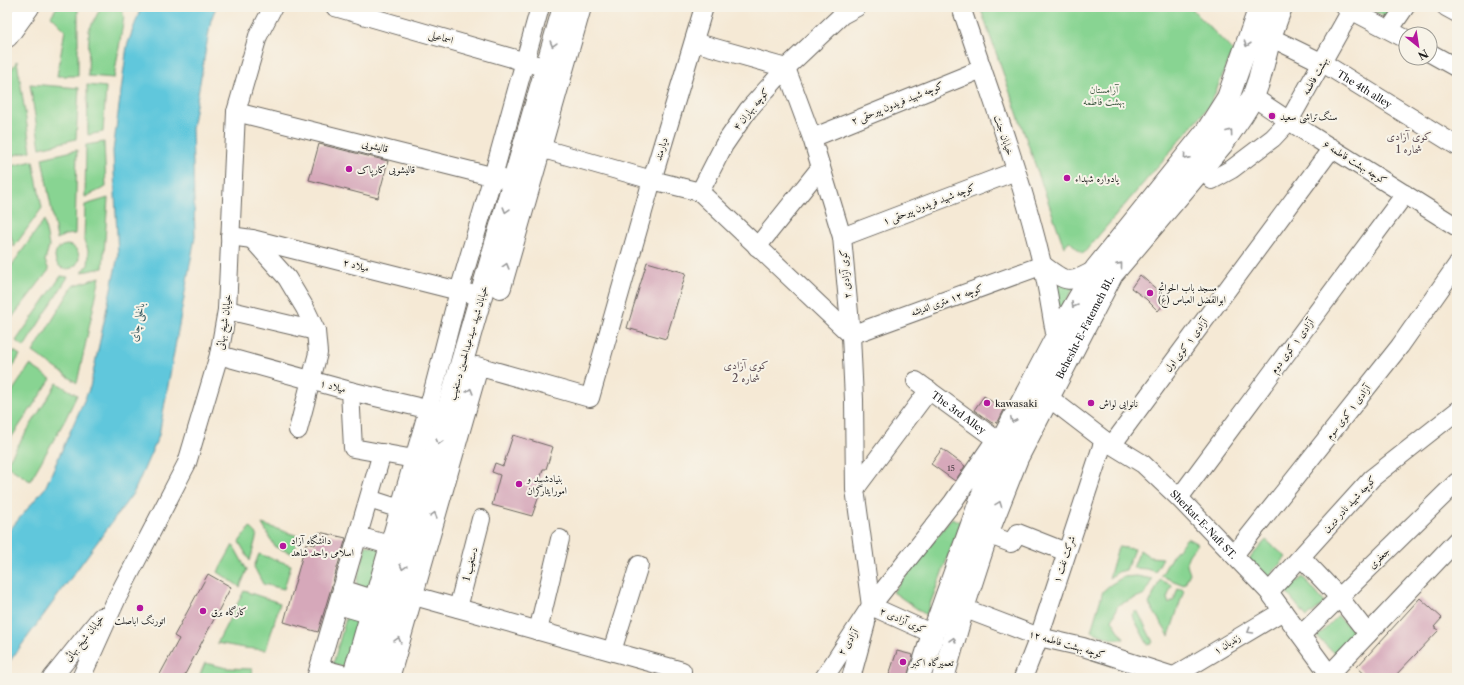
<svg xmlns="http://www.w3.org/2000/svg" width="1464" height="685" viewBox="0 0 1464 685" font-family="'Libre Caslon Text',Amiri,serif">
<rect width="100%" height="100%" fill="#f7f3e8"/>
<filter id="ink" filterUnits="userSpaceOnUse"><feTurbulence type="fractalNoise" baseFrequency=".025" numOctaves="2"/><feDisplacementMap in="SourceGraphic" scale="8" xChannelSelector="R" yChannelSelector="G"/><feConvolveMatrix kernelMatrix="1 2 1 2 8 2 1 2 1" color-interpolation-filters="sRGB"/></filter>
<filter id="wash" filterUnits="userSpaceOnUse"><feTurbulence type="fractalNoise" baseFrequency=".012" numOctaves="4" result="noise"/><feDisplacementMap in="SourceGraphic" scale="16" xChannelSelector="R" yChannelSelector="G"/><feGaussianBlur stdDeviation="0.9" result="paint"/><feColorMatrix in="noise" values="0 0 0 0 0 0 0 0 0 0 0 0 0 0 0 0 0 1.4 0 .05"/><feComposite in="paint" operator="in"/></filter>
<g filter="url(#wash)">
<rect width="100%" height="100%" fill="#f5e9d5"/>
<!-- green -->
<path fill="#88d492" stroke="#527857" d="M57 7H78V76H57L65 30 51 16Z
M101 7H121L124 17 114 78 88 76 89 30Z
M980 7H1190L1233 51 1210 105 1083 254 1069 241 1064 247Z
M1367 7H1396L1389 19Z
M17 61 31 151 7 157V76Z
M30 84 79 88 76 139 40 148Z
M87 85 106 87 103 132 88 135Z
M104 142 106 187 85 197 86 145Z
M77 150 75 234 65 235 57 239 42 158Z
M33 161 42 208 14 247 7 223V167Z
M108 198 103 268 82 272 88 265 89 255 87 247 84 241 85 205Z
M44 220 49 246 45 261 49 270 7 324V272Z
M55 257a12 12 0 1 1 24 0a12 12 0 1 1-24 0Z
M61 276 68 277 24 347 16 341Z
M100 277 77 383 33 352 73 286Z
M1052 280 1076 285 1059 311Z
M14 351 20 355 7 377V360Z
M30 365 51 379 7 444V399Z
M57 383 77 395 65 420 30 481 7 466V463Z
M952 518 961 522 926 615 893 592Z
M262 524 298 536 294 554 275 547Z
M250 527 257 534 250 561 239 542Z
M1187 538 1198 544C1189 554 1183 559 1190 573L1184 585 1161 576 1172 556Z
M1266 540 1286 557 1269 577 1249 559Z
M233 545 247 570 240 587 218 572Z
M366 545 386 550 372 597 357 587V582Z
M1118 547 1134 549 1126 570 1118 572 1109 578Z
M1140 550 1150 557 1163 558 1155 572 1146 569 1133 568Z
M259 554 291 565 284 589 263 584 254 567Z
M1137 576 1152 579 1145 594 1118 605 1112 620 1124 639H1111L1091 631 1103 591 1110 585 1123 577Z
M1303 577 1325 603 1307 617 1285 591Z
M1160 580 1172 585 1167 598 1169 604 1174 600 1178 588 1184 590 1169 636 1149 604Z
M244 591 280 603 266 650 244 648 217 643Z
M1134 612H1138L1153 642 1151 644 1148 645 1132 615Z
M349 614 366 618 352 669 333 664 346 618Z
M1338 616 1357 635 1337 656 1317 637Z
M205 663 227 668 252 669 250 678H200L199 677Z"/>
<!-- water -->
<path fill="#60c7dc" stroke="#3e727c" d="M141 7H216L211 20 192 128 195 237 159 435 134 492 7 665V533L45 488 90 387 118 256 113 151 127 46Z"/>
<g id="blocks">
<!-- building -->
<path fill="#d6a8ba" d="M319 144 388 161 378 198 309 180Z
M647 262 686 273 666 339 627 328Z
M1140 275 1168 299 1158 311 1146 299 1131 288Z
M984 396 1004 410 998 422 992 423 974 410Z
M513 435 553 447 546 469H543L537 492 540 493 532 516 492 505 500 475 492 472 495 463 503 466Z
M942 449 965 466 955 481 931 464Z
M319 532 346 538 318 632 284 622 306 543 315 545Z
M208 574 231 587 183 678H158L179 639 174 636Z
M1420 598 1442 618 1434 627 1439 630 1393 678H1369L1357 667Z
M897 651 913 655 907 678H888Z"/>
</g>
</g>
<g filter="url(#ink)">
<use href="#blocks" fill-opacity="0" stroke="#68645d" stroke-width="1"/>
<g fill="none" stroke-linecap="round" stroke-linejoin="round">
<!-- minor casing -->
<g stroke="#68645d" stroke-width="20">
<g id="minor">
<path d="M335 7 536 65"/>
<path d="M961 7C989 91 1022 177 1042 264 1048 288 1051 313 1056 338"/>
<path d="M1345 7 1406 39"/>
<path d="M1446 7 1457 13"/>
<path d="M1390 29 1405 7"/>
<path id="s1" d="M1270 37 1323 63 1457 146"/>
<path d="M694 42 786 68 812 138 842 237 851 335 854 400 855 489 871 606 933 634"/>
<path d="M1430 53 1457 68"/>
<path d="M1253 97 1309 134 1457 227"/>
<path d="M236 112 503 179"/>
<path d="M812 138 982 69"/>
<path d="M540 148 652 180 704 7"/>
<path d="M1212 180 1232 169 1273 138 1289 121 1353 7"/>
<path d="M700 192 851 335 1043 265"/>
<path d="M230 236 252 239 471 294"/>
<path d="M842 237 1016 171"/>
<path d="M252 239 287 278 305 308 316 331 318 353 298 430"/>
<path d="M757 247 821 167"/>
<path d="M1043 265C1067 283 1069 285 1096 269"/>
<path d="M227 310 316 331"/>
<path d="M219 355 350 391 439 412"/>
<path d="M477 366 590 398 652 180 700 192 724 145 748 110 786 68 842 15 857 7"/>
<path id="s2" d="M916 381 1001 443"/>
<path d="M350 391 353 448 414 459"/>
<path id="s3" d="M1048 397 1104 440 1143 464 1179 498 1269 592 1332 678"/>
<path d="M1112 445 1332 148"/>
<path d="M855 489 929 390"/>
<path d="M1179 498 1405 194"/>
<path d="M369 499 400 509"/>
<path d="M987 534 1011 543 1018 533 1066 552"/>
<path d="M358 536 389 545"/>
<path d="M1234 555 1400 346 1457 265"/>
<path d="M1301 557 1339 597 1368 634"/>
<path d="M342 589 373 599"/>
<path d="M1269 592 1372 478 1457 411"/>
<path d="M411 595 682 671"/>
<path d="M338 605 369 614"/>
<path d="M458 608 481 519"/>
<path d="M963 608 1039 637 1083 647 1173 676"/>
<path d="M538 631 560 539"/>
<path d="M1301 635 1457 482"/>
<path d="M612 651 639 565"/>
<path d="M319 668 357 678"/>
<path d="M1329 675 1457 540"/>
<path d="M52 678 101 617"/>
<path d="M81 678 117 598 187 463 219 355 227 310 236 112 258 36 273 7"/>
<path d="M316 678 382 453"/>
<path d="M351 678 428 410 459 291 493 176 540 7"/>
<path d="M824 678 871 606 953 502 996 439"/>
<path d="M851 678 866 623"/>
<path d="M1023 678 1039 637 1104 440"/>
<path d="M1171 678 1283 611"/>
</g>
</g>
<!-- major casing -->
<g stroke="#68645d" stroke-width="24">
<g id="major">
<path d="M7 36 28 7"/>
<path d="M500 287 580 7"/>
<path d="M371 678 564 7"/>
<path d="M388 678 474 377"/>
<path d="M919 678 933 634 1001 443 1019 408 1056 338 1096 269 1207 131 1228 98 1260 7"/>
<path id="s4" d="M943 678 963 608 987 534 1017 458 1112 274 1222 144 1242 115 1253 97 1259 80 1270 37 1281 7"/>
</g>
</g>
<!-- minor -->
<use href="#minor" stroke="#fff" stroke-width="18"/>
<!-- major -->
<use href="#major" stroke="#fff" stroke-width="22"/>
</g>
<!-- one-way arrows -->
<defs><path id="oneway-chevron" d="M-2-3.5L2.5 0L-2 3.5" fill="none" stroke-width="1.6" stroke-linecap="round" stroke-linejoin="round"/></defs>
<g stroke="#999">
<use href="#oneway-chevron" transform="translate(553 44) rotate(106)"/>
<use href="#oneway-chevron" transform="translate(1247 44) rotate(109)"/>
<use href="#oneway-chevron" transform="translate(1230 132) rotate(-54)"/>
<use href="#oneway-chevron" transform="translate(1186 157) rotate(130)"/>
<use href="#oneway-chevron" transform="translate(506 210) rotate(106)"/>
<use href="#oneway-chevron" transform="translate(1120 265) rotate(-51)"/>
<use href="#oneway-chevron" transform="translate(506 266) rotate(-74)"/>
<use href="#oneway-chevron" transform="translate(1074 305) rotate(120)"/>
<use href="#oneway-chevron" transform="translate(470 391) rotate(-74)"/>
<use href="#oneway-chevron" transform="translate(1013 420) rotate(116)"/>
<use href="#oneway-chevron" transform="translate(439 442) rotate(106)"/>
<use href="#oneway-chevron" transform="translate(999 504) rotate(-69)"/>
<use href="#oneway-chevron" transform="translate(434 515) rotate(-74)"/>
<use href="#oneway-chevron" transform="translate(403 567) rotate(106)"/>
<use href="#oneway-chevron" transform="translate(1250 631) rotate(149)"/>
<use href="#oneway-chevron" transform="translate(398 640) rotate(-74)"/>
<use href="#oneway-chevron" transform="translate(953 640) rotate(-74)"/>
</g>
</g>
<!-- markers -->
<g fill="#b5179e" stroke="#f7f3e8" stroke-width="1.5">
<circle cx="1272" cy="116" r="4"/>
<circle cx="349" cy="169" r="4"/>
<circle cx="1067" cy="178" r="4"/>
<circle cx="1150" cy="293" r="4"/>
<circle cx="987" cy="403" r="4"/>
<circle cx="1091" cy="403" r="4"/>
<circle cx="519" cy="484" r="4"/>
<circle cx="283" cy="546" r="4"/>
<circle cx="140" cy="608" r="4"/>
<circle cx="203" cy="611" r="4"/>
<circle cx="903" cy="662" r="4"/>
</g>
<g text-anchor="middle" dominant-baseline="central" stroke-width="4" stroke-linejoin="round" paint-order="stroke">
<!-- number labels -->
<g font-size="8" fill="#4a3f44">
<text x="951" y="468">15</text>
</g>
<!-- street labels -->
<g font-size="10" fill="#1c1c1c" stroke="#f7f3e8">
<text transform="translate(441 37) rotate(16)">اسماعیلی</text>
<text transform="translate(1315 76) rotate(-60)">بهشت فاطمه</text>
<text stroke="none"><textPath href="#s1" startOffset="108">The 4th alley</textPath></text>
<text transform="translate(897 103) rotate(-22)">کوچه شهید فریدون پیرحقی ۲</text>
<text transform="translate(751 109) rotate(-51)">کوچه بهاران ۴</text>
<text transform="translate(1004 135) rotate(71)">خیابان جنت</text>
<text transform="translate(375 146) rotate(14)">قالیشویی</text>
<text transform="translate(661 149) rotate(-73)">دیارمند</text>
<text transform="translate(1355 162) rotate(32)">کوچه بهشت فاطمه ۶</text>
<text transform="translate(929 204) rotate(-21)">کوچه شهید فریدون پیرحقی ۱</text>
<text transform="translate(356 265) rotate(14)">میلاد ۲</text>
<text transform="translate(845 274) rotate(-95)">کوی آزادی ۲</text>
<text transform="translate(947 300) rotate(-20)">کوچه ۱۲ متری اندیشه</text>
<text transform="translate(224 322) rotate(-82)">خیابان شیخ بهائی</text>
<text stroke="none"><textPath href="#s4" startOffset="380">Behesht-E-Fatemeh BL.</textPath></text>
<text transform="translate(468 343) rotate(-74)">خیابان شهید سیدعبدالحسین دستغیب</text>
<text transform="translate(1186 345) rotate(-53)">آزادی ۱ کوی اول</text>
<text transform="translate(1292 346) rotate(-53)">آزادی ۱ کوی دوم</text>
<text transform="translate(333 386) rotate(15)">میلاد ۱</text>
<text stroke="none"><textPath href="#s2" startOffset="53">The 3rd Alley</textPath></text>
<text transform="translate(1348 412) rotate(-52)">آزادی ۱ کوی سوم</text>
<text transform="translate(1349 504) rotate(-47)">کوچه شهید نادر دیرین</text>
<text stroke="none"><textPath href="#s3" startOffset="202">Sherkat-E-Naft ST.</textPath></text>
<text transform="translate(1379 558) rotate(-44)">جعفری</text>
<text transform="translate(1064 559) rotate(-71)">شرکت نفت ۱</text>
<text transform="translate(470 564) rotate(-76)">دستغیب 1</text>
<text transform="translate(903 620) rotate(24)">کوی آزادی ۲</text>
<text transform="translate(84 638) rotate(-51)">خیابان شیخ بهائی</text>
<text transform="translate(848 642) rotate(-57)">آزادی ۲</text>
<text transform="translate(1067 644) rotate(16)">کوچه بهشت فاطمه ۱۲</text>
<text transform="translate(1227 644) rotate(-31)">زندیان ۱</text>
</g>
<!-- park labels -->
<g font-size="10" fill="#425c45" stroke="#f7f3e8">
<text x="1104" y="89">آرامستان<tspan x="1104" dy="12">بهشت فاطمه</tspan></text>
</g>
<!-- poi labels -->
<g font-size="10" fill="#1c1c1c" stroke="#f7f3e8" text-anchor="start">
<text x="1280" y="116">سنگ‌تراشی سعید</text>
<text x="357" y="169">قالیشویی کارپاک</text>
<text x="1075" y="178">یادواره شهداء</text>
<text x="1158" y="287">مسجد باب الحوائج<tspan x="1158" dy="12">ابوالفضل العباس (ع)</tspan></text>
<text x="995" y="403">kawasaki</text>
<text x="1099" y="403">نانوایی لواش</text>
<text x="527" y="478">بنیادشهید و<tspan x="527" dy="12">امورایثارگران</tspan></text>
<text x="291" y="540">دانشگاه آزاد<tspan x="291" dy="12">اسلامی واحد شاهد</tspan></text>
<text x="211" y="611">کارگاه برق</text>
<text x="140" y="620" text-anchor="middle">اتورنگ اباصلت</text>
<text x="911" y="662">تعمیرگاه اکبر</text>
</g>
<!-- neighbourhood labels -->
<g font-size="11" fill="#5d4d53" stroke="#f7f3e8">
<text x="1409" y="136">کوی آزادی<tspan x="1409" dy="13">شماره 1</tspan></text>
<text x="746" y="365">کوی آزادی<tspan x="746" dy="13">شماره 2</tspan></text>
</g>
<!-- water labels -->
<g font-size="11" font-style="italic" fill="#34585f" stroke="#f7f3e8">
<text transform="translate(137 322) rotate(-79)">بالخلی چای</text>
</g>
</g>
<!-- margin -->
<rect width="1464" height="685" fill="none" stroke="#f7f3e8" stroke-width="24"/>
<!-- north arrow -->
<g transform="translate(1418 46) rotate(150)"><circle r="19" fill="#f7f3e8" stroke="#9f9d96"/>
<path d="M0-3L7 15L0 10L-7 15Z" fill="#b5179e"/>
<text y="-6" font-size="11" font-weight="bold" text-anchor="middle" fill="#1c1c1c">N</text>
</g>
</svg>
